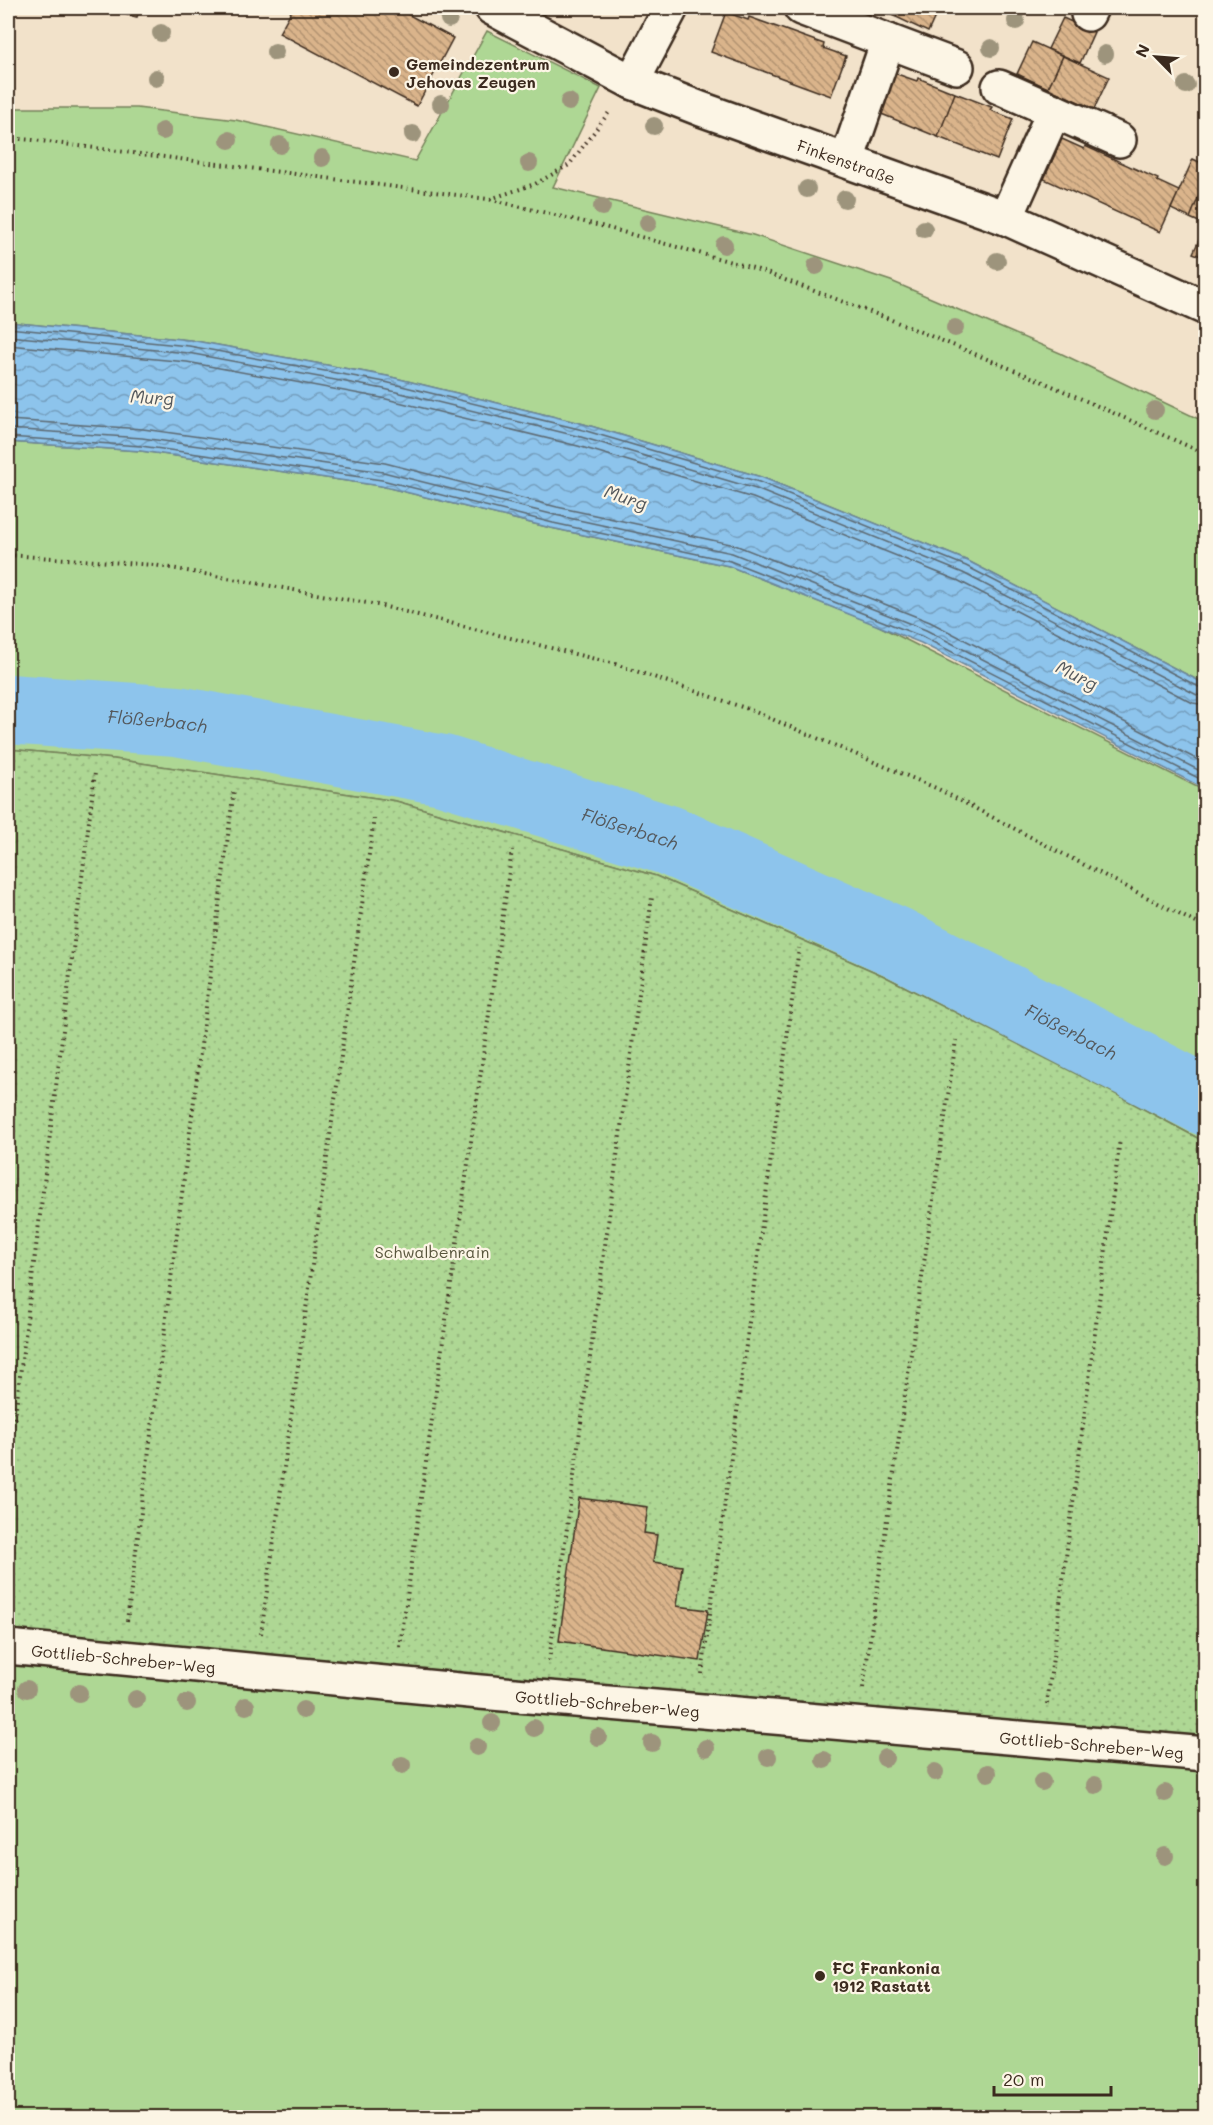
<svg xmlns="http://www.w3.org/2000/svg" width="1213" height="2125" viewBox="0 0 1213 2125" font-family="Mali,sans-serif">
<defs>
<pattern id="garden-dots" width="8" height="8" patternUnits="userSpaceOnUse" patternTransform="scale(1.5)"><rect width="8" height="8" fill="#aed794"/><path d="M2 2h.1M6 6h.1" fill="none" stroke="#97b97f" stroke-width="1.8" stroke-linecap="round"/></pattern>
<pattern id="water-waves" width="16" height="10" patternUnits="userSpaceOnUse" patternTransform="scale(1.5)"><rect width="16" height="10" fill="#8dc4ec"/><path d="M0 5q4-4 8 0t8 0" fill="none" stroke="#749fbf"/></pattern>
<pattern id="building-back-hatch" width="6" height="6" patternUnits="userSpaceOnUse" patternTransform="scale(1.5)"><rect width="6" height="6" fill="#dab48b"/><path d="M-1 5l2 2M0 0l6 6M5-1l2 2" fill="none" stroke="#b29371"/></pattern>
</defs>
<rect width="100%" height="100%" fill="#f2e2ca"/>
<filter id="ink" filterUnits="userSpaceOnUse"><feTurbulence type="fractalNoise" baseFrequency=".0167" numOctaves="2"/><feDisplacementMap in="SourceGraphic" scale="12" xChannelSelector="R" yChannelSelector="G"/><feConvolveMatrix kernelMatrix="1 2 1 2 8 2 1 2 1" color-interpolation-filters="sRGB"/></filter>
<g filter="url(#ink)">
<!-- grass -->
<path fill="#aed794" stroke="#748059" stroke-width="1.5" d="M487 31 601 88 553 187 753 235 891 281 1060 353 1205 422V684L968 561 761 477 584 424 387 376 190 340 8 322V108H137L236 120 415 161Z
M8 442 141 451 381 486 551 528 729 566 875 624 1205 791V1087L910 932 673 827 450 759 186 711 8 698Z
M8 724 179 741 438 786 663 852 894 951 1205 1112V1142L1106 1089 882 975 656 876 396 801 114 759 8 749Z
M8 1658 1205 1769V2117H8Z"/>
<!-- garden -->
<path fill="url(#garden-dots)" stroke="#748059" stroke-width="1.5" d="M8 749 114 759 396 801 656 876 882 975 1106 1089 1205 1142V1742L8 1636Z"/>
<!-- water -->
<path fill="url(#water-waves)" stroke="#6c869a" stroke-width="1.5" d="M8 322 190 340 387 376 584 424 761 477 968 561 1205 684V789L921 643 729 566 551 528 381 486 141 451 8 442Z"/>
<g fill="none" stroke-linecap="round" stroke-linejoin="round">
<!-- shore -->
<path stroke="#5c6870" stroke-width="1.5" d="M8 328 189 346 385 382 583 430 759 482 966 566 1201 688 1206 689
M8 336 188 353 384 389 581 437 756 489 963 573 1197 695 1206 696
M8 345 187 362 382 398 578 446 753 498 959 581 1193 703 1206 705
M8 420 143 429 385 463 557 507 735 545 930 622 1206 764
M8 429 142 438 383 472 555 515 732 553 926 630 1206 774
M8 437 141 446 382 480 553 523 730 561 923 637 1206 782"/>
<!-- river -->
<path stroke="#8dc4ec" stroke-width="70" id="s1" d="M8 709 177 721 443 770 668 840 897 942 1206 1101"/>
</g>
<!-- building -->
<path fill="url(#building-back-hatch)" stroke="#3b2a1e" stroke-width="1.5" d="M99 8H140L137 17Z
M293 8H396L453 38 417 106 279 33Z
M875 8H901L896 17Z
M901 8H939L928 32 896 17Z
M726 12 748 20 749 17 824 44 823 48 846 56 831 96 711 52Z
M1063 18 1094 32 1080 63 1048 49Z
M1032 42 1063 56 1048 88 1017 74Z
M1063 56 1109 77 1094 109 1048 88Z
M894 73 917 81 918 78 955 93 938 137 879 113Z
M955 93 992 107 990 110 1013 119 997 160 938 137Z
M1062 139 1084 149 1085 146 1158 179 1157 181 1179 191 1160 232 1044 179Z
M1193 159 1206 165 1205 181 1190 218 1171 209Z
M1205 181H1206V225L1190 218Z
M1206 225V258L1193 253Z
M579 1498 648 1507 644 1533 657 1535 653 1562 682 1566 677 1606 708 1610 700 1661 559 1641Z"/>
<g fill="none" stroke-linecap="round" stroke-linejoin="round">
<!-- minor casing -->
<g stroke="#3b2a1e" stroke-width="38">
<g id="minor">
<path id="s2" d="M492 8 632 82 701 109 1006 218 1206 308"/>
<path d="M801 8 888 41 847 160"/>
<path d="M1088 14 1091 8"/>
<path d="M888 41 957 67"/>
<path d="M632 82 671 8"/>
<path d="M999 87 1054 111"/>
<path d="M1006 218 1054 111 1119 140"/>
<path id="s3" d="M8 1647 480 1692 1206 1754"/>
</g>
</g>
<!-- path -->
<path stroke="#3b2a1e" stroke-width="4" stroke-dasharray="1.5 4.5" stroke-linecap="butt" d="M8 138 33 140 488 199 601 226 753 268 884 317 1041 381 1206 454
M490 199 535 184 569 165 610 111
M8 555 154 565 378 605 615 664 748 709 936 788 1206 928
M8 1472 95 773
M127 1621 234 789
M261 1634 374 818
M400 1647 512 850
M549 1661 652 897
M702 1674 799 948
M863 1688 956 1040
M1047 1704 1120 1139"/>
<!-- minor -->
<use href="#minor" stroke="#fcf5e5" stroke-width="33"/>
</g>
<!-- trees -->
<g fill="#9d947c">
<circle cx="449" cy="19" r="9"/>
<circle cx="1016" cy="21" r="9"/>
<circle cx="161" cy="33" r="9"/>
<circle cx="991" cy="48" r="9"/>
<circle cx="275" cy="52" r="9"/>
<circle cx="1105" cy="54" r="9"/>
<circle cx="156" cy="78" r="9"/>
<circle cx="1186" cy="85" r="9"/>
<circle cx="569" cy="102" r="9"/>
<circle cx="441" cy="104" r="9"/>
<circle cx="654" cy="126" r="9"/>
<circle cx="163" cy="131" r="9"/>
<circle cx="413" cy="134" r="9"/>
<circle cx="229" cy="140" r="9"/>
<circle cx="280" cy="145" r="9"/>
<circle cx="322" cy="158" r="9"/>
<circle cx="529" cy="163" r="9"/>
<circle cx="807" cy="189" r="9"/>
<circle cx="845" cy="199" r="9"/>
<circle cx="602" cy="207" r="9"/>
<circle cx="648" cy="223" r="9"/>
<circle cx="924" cy="229" r="9"/>
<circle cx="724" cy="245" r="9"/>
<circle cx="997" cy="261" r="9"/>
<circle cx="816" cy="266" r="9"/>
<circle cx="955" cy="328" r="9"/>
<circle cx="1155" cy="410" r="9"/>
<circle cx="27" cy="1689" r="9"/>
<circle cx="79" cy="1693" r="9"/>
<circle cx="136" cy="1699" r="9"/>
<circle cx="187" cy="1703" r="9"/>
<circle cx="246" cy="1706" r="9"/>
<circle cx="303" cy="1710" r="9"/>
<circle cx="492" cy="1723" r="9"/>
<circle cx="534" cy="1728" r="9"/>
<circle cx="598" cy="1737" r="9"/>
<circle cx="652" cy="1743" r="9"/>
<circle cx="477" cy="1747" r="9"/>
<circle cx="706" cy="1748" r="9"/>
<circle cx="768" cy="1757" r="9"/>
<circle cx="885" cy="1758" r="9"/>
<circle cx="824" cy="1760" r="9"/>
<circle cx="402" cy="1765" r="9"/>
<circle cx="935" cy="1772" r="9"/>
<circle cx="988" cy="1773" r="9"/>
<circle cx="1042" cy="1782" r="9"/>
<circle cx="1095" cy="1785" r="9"/>
<circle cx="1165" cy="1793" r="9"/>
<circle cx="1165" cy="1856" r="9"/>
</g>
</g>
<!-- markers -->
<g fill="#3b2a1e" stroke="#fcf5e5" stroke-width="2">
<circle cx="394" cy="72" r="6"/>
<circle cx="820" cy="1976" r="6"/>
</g>
<g text-anchor="middle" dominant-baseline="central" stroke-width="4.5" stroke-linejoin="round" paint-order="stroke">
<!-- poi labels -->
<g font-size="16" font-weight="bold" fill="#3b2a1e" stroke="#fcf5e5" text-anchor="start">
<text x="406" y="63">Gemeindezentrum<tspan x="406" dy="18">Jehovas Zeugen</tspan></text>
<text x="832" y="1967">FC Frankonia<tspan x="832" dy="18">1912 Rastatt</tspan></text>
</g>
<!-- street labels -->
<g font-size="16" fill="#3b2a1e" stroke="#fcf5e5">
<text stroke="none"><textPath href="#s2" startOffset="387">Finkenstraße</textPath></text>
<text stroke="none"><textPath href="#s3" startOffset="116">Gottlieb-Schreber-Weg</textPath></text>
<text stroke="none"><textPath href="#s3" startOffset="602">Gottlieb-Schreber-Weg</textPath></text>
<text stroke="none"><textPath href="#s3" startOffset="1088">Gottlieb-Schreber-Weg</textPath></text>
</g>
<!-- park labels -->
<g font-size="16" fill="#58553c" stroke="#fcf5e5">
<text x="432" y="1251">Schwalbenrain</text>
</g>
<!-- water labels -->
<g font-size="18" font-style="italic" fill="#54585c" stroke="#fcf5e5">
<text transform="translate(152 397) rotate(4)">Murg</text>
<text transform="translate(626 497) rotate(19)">Murg</text>
<text transform="translate(1077 675) rotate(27)">Murg</text>
<text stroke="none"><textPath href="#s1" startOffset="150">Flößerbach</textPath></text>
<text stroke="none"><textPath href="#s1" startOffset="636">Flößerbach</textPath></text>
<text stroke="none"><textPath href="#s1" startOffset="1122">Flößerbach</textPath></text>
</g>
</g>
<!-- margin -->
<rect width="1213" height="2125" fill="none" stroke="#fcf5e5" stroke-width="30"/>
<rect x="15" y="15" width="1183" height="2095" fill="none" stroke="#3b2a1e" stroke-width="2" filter="url(#ink)"/>
<!-- north arrow -->
<g transform="translate(1156 57) rotate(295)" stroke="#fcf5e5" stroke-width="4.5" paint-order="stroke">
<path d="M0-4.5L10 22L0 15L-10 22Z" fill="#3b2a1e"/>
<text y="-9" font-size="16" font-weight="bold" text-anchor="middle" fill="#3b2a1e">N</text>
</g>
<!-- scale -->
<path d="M994 2086v9h117v-9" fill="none" stroke="#3b2a1e" stroke-width="3"/>
<text x="1003" y="2086" font-size="18" fill="#3b2a1e" stroke="#fcf5e5" stroke-width="4.5" paint-order="stroke">20 m</text>
</svg>
